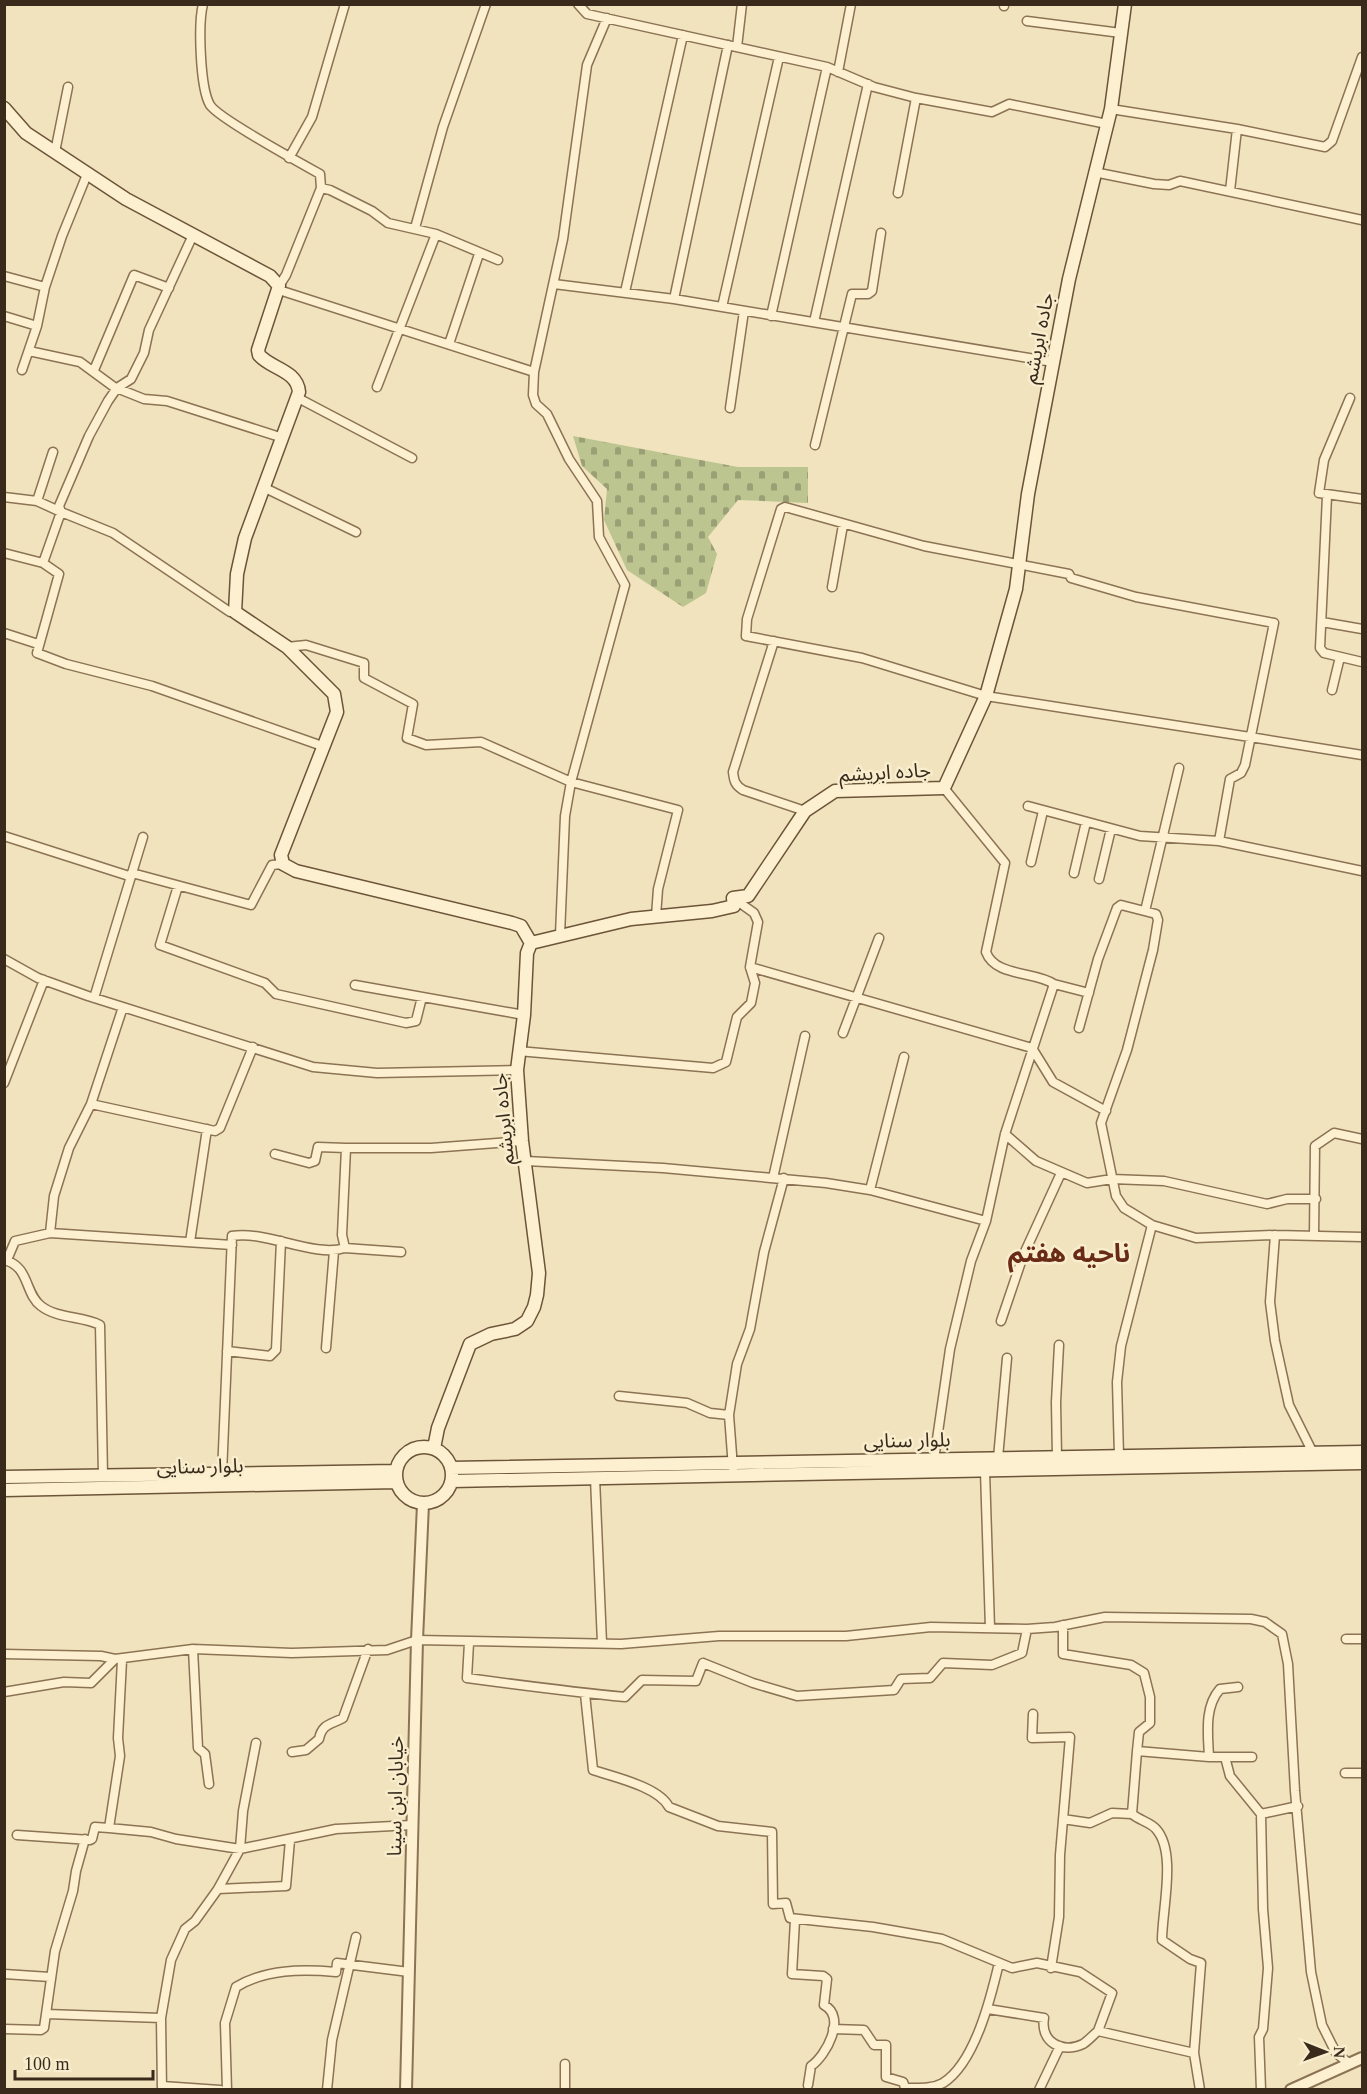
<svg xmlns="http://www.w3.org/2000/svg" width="1367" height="2094" viewBox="0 0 1367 2094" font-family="'Times New Roman','Noto Sans Arabic',serif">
<defs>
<pattern id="cemetery-stones" width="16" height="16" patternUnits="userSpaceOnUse" patternTransform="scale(1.5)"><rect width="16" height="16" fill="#bcc490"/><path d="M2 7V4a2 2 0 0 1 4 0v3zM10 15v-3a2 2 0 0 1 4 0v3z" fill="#9a9f75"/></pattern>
</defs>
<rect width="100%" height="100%" fill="#f1e3bd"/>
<!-- cemetery -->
<path fill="url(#cemetery-stones)" d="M573 436 738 467H808V503L738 500 708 537 717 554 706 593 683 607 627 570 604 520 607 489 582 466Z"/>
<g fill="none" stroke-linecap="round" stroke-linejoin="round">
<!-- minor casing -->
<g stroke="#8b7354" stroke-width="11">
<path id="minor" d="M203 4C198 24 200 88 210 105 218 118 302 164 320 174L321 188 286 275 279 286
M578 4 587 14 827 67 874 87 916 98 898 193
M1004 6V4
M1027 21 1121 33
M737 47 742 4
M838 72 851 4
M916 98 992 112 1009 104 1107 124
M1111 109 1237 129 1325 147 1332 141 1362 57
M55 152 68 87
M289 158 312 117 345 4
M1094 172 1154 184 1169 185 1180 181 1362 220
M321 188 330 190 372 211 388 223 436 234 498 260
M1230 191 1237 129
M415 228 443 127 486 4
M4 276 45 287
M554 284 674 299 1053 362
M279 290 534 372 533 395 536 404 547 414 569 459 597 501 599 537 625 585 571 782 565 816 560 935
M625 292 683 35
M674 299 728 45
M722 307 779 57
M4 316 37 326
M771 316 827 67
M814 322 868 84
M449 344 479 254
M29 351 80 362 114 387 144 399 167 401 283 438
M22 370 37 326 45 287 62 236 88 172
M94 370 134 275 169 288
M534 372 563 239 587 65 607 18
M377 387 436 234
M298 398 412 458
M1350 398 1324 460 1319 493 1362 499
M730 408 744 311
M815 445 852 294H868L872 291 881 233
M265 488 356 532
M1327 496 1320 648 1324 653 1362 662
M4 497 37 501 61 512 59 506 89 436 108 401 117 388 131 379 144 353 149 330 193 235
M37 501 53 452
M4 553 43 563 61 512 113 533 230 612H235
M43 563 59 574 37 653 66 664 152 686 325 747
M832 587 843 525
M1322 622 1362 629
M4 633 38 644
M774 641 733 772C734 781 735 785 743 790L805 811
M287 647 306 645 364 663V678L413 704 407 738 426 745 481 742 571 782 678 810 658 889 656 916
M1332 690 1340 657
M1028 806 1140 836 1219 841 1362 871
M4 836 129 876
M1219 841 1230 779 1241 773 1245 765 1274 623 1136 597 1071 578 1069 574 924 546 785 507 781 509 747 619 746 636 862 658 986 696 1250 737 1362 755
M1031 862 1043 811
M132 873 251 905 272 865 283 864
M1074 873 1086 822
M1099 879 1111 829
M178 886 160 945 265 983 276 994 406 1023 416 1021 422 997
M1145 911 1179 768
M4 959 38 978 88 996 313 1067 377 1073 517 1070
M750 967 1032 1048 1053 1082 1106 1111
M1054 984 1089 993
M355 985 524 1015
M94 998 143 837
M1079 1028 1098 959 1117 908 1121 905 1156 914 1158 920 1153 950 1127 1050 1101 1123 1116 1196 1124 1208 1152 1225 1196 1238 1275 1235 1362 1237
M843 1033 879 938
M518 1051 713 1068 726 1062 737 1017 751 1003 755 983 750 967 758 922 754 913 733 898
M4 1083 44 980
M91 1104 215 1131 220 1128 253 1047
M1005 1134 1036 1161 1087 1183 1112 1179 1164 1181 1267 1204 1287 1199H1316
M275 1154 309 1163 315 1161 318 1147 346 1148
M526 1161 663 1168 826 1183 870 1190 986 1221
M773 1178 805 1036
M870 1190 904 1057
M50 1233 54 1196 69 1148 91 1104 123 1007
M1275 1235 1270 1302 1275 1341 1289 1405 1313 1453
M1314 1236 1315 1146 1334 1133 1362 1139
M190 1242 207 1129
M345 1248 401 1252
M4 1260C30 1266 24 1293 41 1306 58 1319 83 1316 100 1325L103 1475
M7 1260 15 1241 50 1233 232 1245
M1001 1321 1023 1256 1061 1173
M326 1348 334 1251
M227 1351 270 1356 276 1350 281 1241
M619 1396 687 1403 710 1413 729 1415
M1119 1456 1117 1382 1121 1346 1152 1225
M1057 1457 1056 1402 1059 1345
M998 1458 1007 1358
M934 1460 950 1349 971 1261 986 1221 1005 1134 1054 984C1035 971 995 977 986 952L1005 863 944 788
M733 1468 729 1415 737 1364 750 1329 764 1252 784 1178
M985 1471 990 1628
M222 1474 232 1236C266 1230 313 1258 345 1248L342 1235 346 1148H431L522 1141
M595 1478 602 1643
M1063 1625V1654L1131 1665 1144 1673 1150 1697V1723L1139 1732 1137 1751
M1346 1639H1362
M469 1643 467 1678C519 1685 572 1692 625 1697L642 1680 696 1681 703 1663 753 1683 797 1696 894 1690 901 1679 930 1678 943 1663 992 1665 1022 1653 1027 1629
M193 1649 198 1748 205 1754 209 1784
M4 1654 101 1656 115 1659
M4 1692 64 1682 91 1683 115 1659 193 1649 292 1653 387 1650 417 1640 621 1644 719 1636H846L931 1627 1027 1629 1055 1627 1105 1617 1251 1619 1265 1622 1282 1634 1288 1664 1295 1791 1311 1972 1322 2025 1336 2053 1350 2064
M585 1694 593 1770C614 1777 659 1787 669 1807L718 1826 772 1832 773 1904 786 1903 790 1918 873 1927 942 1939 1012 1968 1037 1963 1080 1972 1112 1993 1098 2031
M1033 1714 1032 1738 1070 1737 1060 1855 1059 1917 1051 1968
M292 1752 306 1750 319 1739C322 1724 330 1725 343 1718L368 1649
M1209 1757C1208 1734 1204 1707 1220 1689L1238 1687
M1225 1757 1230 1776 1261 1814 1298 1806
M1345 1773H1362
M1063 1819 1090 1823 1112 1813 1132 1814
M109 1828 151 1832 176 1839 240 1849 336 1829 412 1825
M17 1835 90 1840 92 1839 95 1827 109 1828 120 1756 118 1738 122 1660
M218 1889 286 1886 290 1840
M795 1920 792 1974 823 1976 827 1979 824 2005C847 2017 826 2056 811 2066L808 2085
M4 1974 50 1977
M988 2009 1044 2018C1040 2042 1062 2054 1083 2044 1088 2041 1093 2035 1098 2031L1194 2053
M47 2014 161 2018
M4 2029 41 2030 44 2028 55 1951 73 1891 76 1871 85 1839
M833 2029 864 2030 874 2045H886V2077L903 2082 906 2090
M565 2064V2090
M162 2086 220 2090
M907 2088C919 2088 932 2089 943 2083 975 2063 991 1997 999 1963
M162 2090 161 2018 171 1960 185 1929 195 1921 218 1889 240 1849 243 1811 256 1743
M227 2090 225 2023 236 1987C266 1969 302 1969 336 1972L337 1963 409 1972
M327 2090 332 2040 356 1937
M1039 2090 1060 2046
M1200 2090 1194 2053 1201 1963 1190 1959 1162 1940C1162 1910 1177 1852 1156 1829 1151 1823 1139 1820 1132 1814L1137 1751 1209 1757H1252
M1261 2090 1259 2037 1263 2029 1268 1968 1263 1909 1261 1814"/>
</g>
<!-- tertiary casing -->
<g stroke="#8b7354" stroke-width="14">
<path id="tertiary" d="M406 2090 417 1640 423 1504
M1291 2090 1362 2058"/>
</g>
<!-- secondary casing -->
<g stroke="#6c5438" stroke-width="15">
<path id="secondary" d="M4 108 26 133 126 199 270 276 279 286 258 350 259 355C271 369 297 370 299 392L245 538 237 574 235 612 287 647 334 694 337 712 281 855 283 864 296 871 512 923 521 926 531 943
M396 1475a28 28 0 1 1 56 0a28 28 0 1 1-56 0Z
M434 1448 438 1428 470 1344 491 1334 515 1329 527 1321 534 1307 537 1295 539 1273 522 1141 517 1070 524 1015 527 953 531 943 631 919 712 911 734 906 733 898 748 896 805 811 835 791 944 788 986 696 1016 589 1028 494 1069 279 1111 109 1125 4
M451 1468 1362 1452
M4 1477 396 1471
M452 1481 1362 1463
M4 1490 396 1482"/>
</g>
<!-- minor -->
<use href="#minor" stroke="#fcf0d0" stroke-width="8"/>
<!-- tertiary -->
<use href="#tertiary" stroke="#fcf0d0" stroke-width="10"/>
<!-- secondary -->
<use href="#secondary" stroke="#fcf0d0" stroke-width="12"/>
</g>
<g text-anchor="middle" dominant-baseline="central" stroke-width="5" stroke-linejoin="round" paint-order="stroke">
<!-- street labels -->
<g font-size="20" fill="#392a1b" stroke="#f8edcd">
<text transform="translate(1038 338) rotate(-79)">جاده ابریشم</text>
<text transform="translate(885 772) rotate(-3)">جاده ابریشم</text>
<text transform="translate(503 1119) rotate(-95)">جاده ابریشم</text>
<text transform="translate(907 1440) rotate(-1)">بلوار سنایی</text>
<text transform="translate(200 1466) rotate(-1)">بلوار سنایی</text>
<text transform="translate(395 1796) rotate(-89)">خیابان ابن سینا</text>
</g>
<!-- district labels -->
<g font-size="26" font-weight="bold" fill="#692a16" stroke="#f8edcd">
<text x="1069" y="1253">ناحیه هفتم</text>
</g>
</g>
<!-- border -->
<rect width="1367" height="2094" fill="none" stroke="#392a1b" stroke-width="12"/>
<!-- north arrow -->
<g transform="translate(1325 2052) rotate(91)" stroke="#f8edcd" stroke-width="4.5" paint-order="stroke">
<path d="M0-4.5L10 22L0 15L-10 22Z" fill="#392a1b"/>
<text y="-9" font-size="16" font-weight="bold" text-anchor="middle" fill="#392a1b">N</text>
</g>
<!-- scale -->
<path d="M15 2070v9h138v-9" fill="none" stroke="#392a1b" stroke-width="3"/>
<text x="24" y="2070" font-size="18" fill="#392a1b" stroke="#f8edcd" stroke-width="4.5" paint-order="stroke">100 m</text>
</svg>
